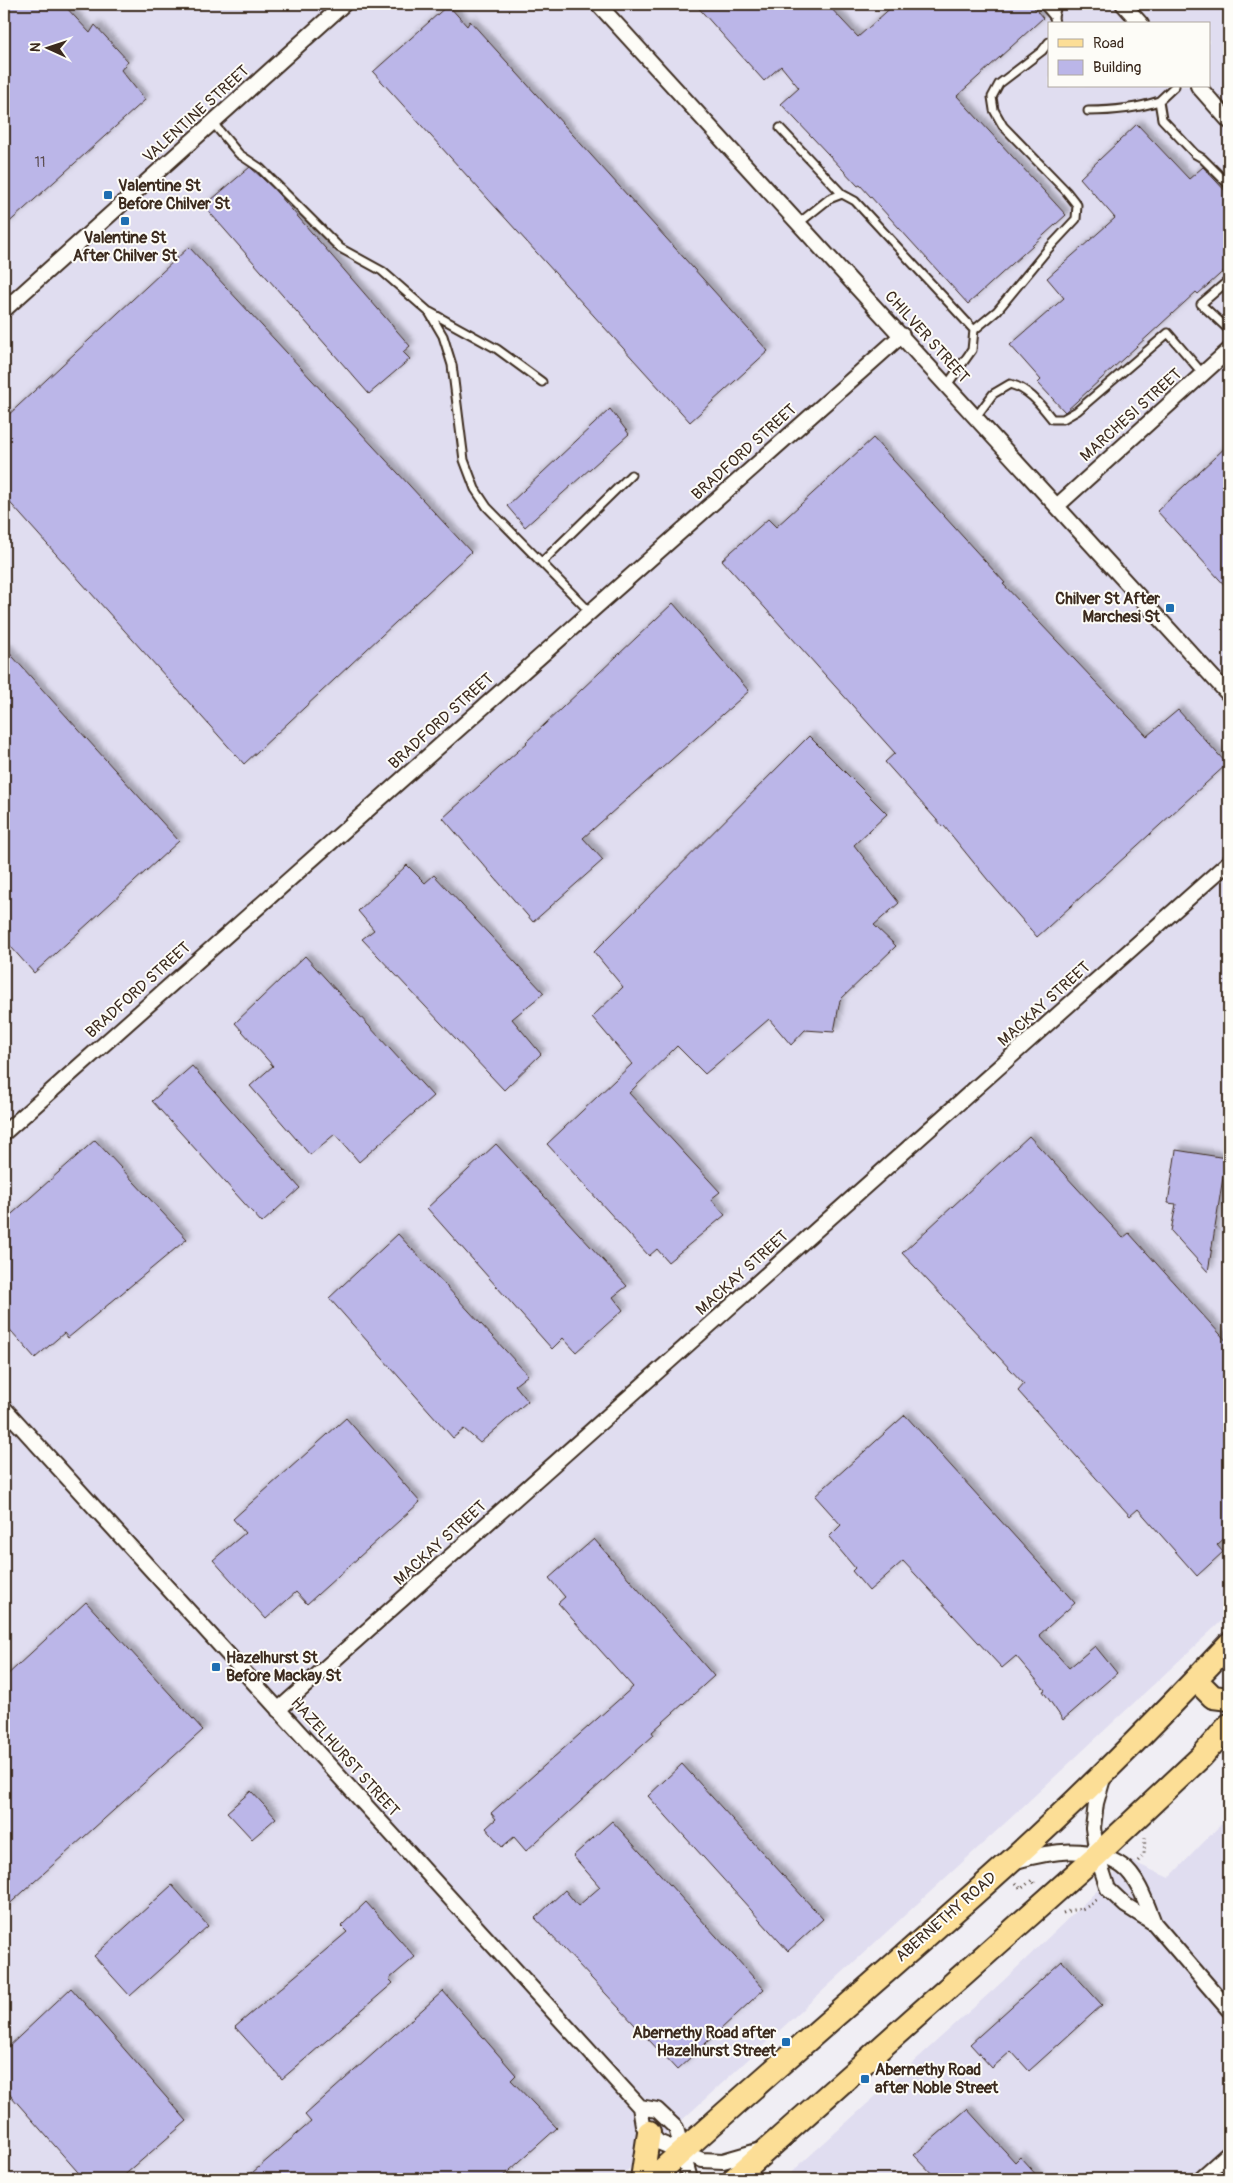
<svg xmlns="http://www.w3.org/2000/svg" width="1233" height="2183" viewBox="0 0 1233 2183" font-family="Pangolin,sans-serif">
<defs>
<filter id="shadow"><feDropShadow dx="4.5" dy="-4.5" stdDeviation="2.5" flood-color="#0004"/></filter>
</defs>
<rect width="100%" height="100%" fill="#f0eef4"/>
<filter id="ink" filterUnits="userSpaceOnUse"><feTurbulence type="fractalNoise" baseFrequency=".02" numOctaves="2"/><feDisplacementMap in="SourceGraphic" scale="10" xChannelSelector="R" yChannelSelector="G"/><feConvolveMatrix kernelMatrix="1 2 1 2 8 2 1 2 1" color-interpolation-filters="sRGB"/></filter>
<g filter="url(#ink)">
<!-- built -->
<path fill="#e0ddf0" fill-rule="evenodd" d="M4 4H1229V1614L1016 1813 618 2179H4ZM1049 24H1209V86H1049Z
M1229 1816V2179H784L1003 1981 1129 1860 1169 1878Z"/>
<!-- building -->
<path fill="#bbb6e8" stroke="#3b2a1e" filter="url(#shadow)" d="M4 4H63L90 33 95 25 128 61 121 70 145 100 4 227Z
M695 4H827L858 37 895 4H1031L1043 18 957 96 1066 215 968 304 860 185 858 186 781 104 799 88 781 66 764 81Z
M448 5 467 26 470 21 768 351 690 422 373 72Z
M1137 124 1189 179 1203 167 1229 195V266L1198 294 1196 292 1065 412 1038 383 1041 380 1010 345 1064 298 1047 278 1115 218 1080 178Z
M250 167 273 188 410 346 403 352 410 359 369 394 204 206Z
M189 247 471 552 244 764 4 496V419Z
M610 409 629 434 525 527 507 506Z
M873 438 1005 583 1003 584 1147 736 1178 710 1227 764 1037 937 987 879 944 826 943 827 885 762 895 753 722 560 768 519 776 527Z
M1229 444V590L1157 511Z
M673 603 749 691 583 838 603 860 533 922 443 818 527 743 526 742Z
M4 647 179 841 34 973 4 939Z
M809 736 887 814 854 845 899 903 874 925 896 946 840 1000 834 1032 805 1030 791 1045 769 1019 705 1074 677 1046 629 1093 720 1192 711 1199 725 1215 668 1262 657 1249 649 1256 547 1144 632 1064 592 1017 623 987 594 952Z
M407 865 425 883 434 875 544 993 512 1019 541 1054 504 1090 362 939 374 930 358 911Z
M305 956 433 1096 359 1162 335 1134 310 1155 250 1086 273 1066 235 1023Z
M192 1066 300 1188 262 1223 152 1101Z
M1029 1136 1123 1238 1129 1233 1229 1344V1534L1217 1545 1223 1552 1197 1576 1138 1509 1130 1516 1018 1391 1024 1384 902 1253Z
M95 1140 187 1239 68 1338 64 1333 35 1358 4 1323V1221Z
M496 1144 627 1286 613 1297 623 1310 576 1352 563 1338 552 1349 427 1208Z
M1176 1150 1226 1158 1208 1272 1171 1231 1176 1204 1168 1203Z
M398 1234 528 1375 515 1385 528 1401 480 1443 464 1429 453 1438 329 1298Z
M905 1415 1075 1603 1039 1635 1069 1668 1095 1646 1117 1673 1063 1720 1043 1691 1045 1690 1016 1656 1002 1668 903 1561 869 1591 852 1571 855 1568 829 1537 841 1525 815 1496Z
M346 1418 420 1502 307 1604 296 1592 266 1619 213 1560 245 1533 233 1519Z
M594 1539 714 1676 652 1732 654 1735 526 1851 514 1837 502 1847 486 1828 496 1819 491 1813 633 1687 558 1603 565 1597 549 1578Z
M86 1602 203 1730 4 1909V1678Z
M682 1764 823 1919 788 1951 648 1796Z
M251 1791 276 1818 252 1839 227 1812Z
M612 1821 764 1989 677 2070 535 1918 565 1890 578 1906 600 1887 573 1856Z
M172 1885 208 1926 130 1996 94 1956Z
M366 1902 415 1957 389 1979 393 1983 282 2079 235 2027 347 1932 341 1926Z
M1062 1961 1102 2005 1029 2071 1011 2051 992 2068 970 2044Z
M71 1988 187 2121 120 2179H84L4 2088V2051Z
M443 1991 516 2075 511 2080 557 2128 500 2179H245L311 2122 305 2115Z
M967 2109 1015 2162 1020 2157 1040 2179H937L914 2155Z"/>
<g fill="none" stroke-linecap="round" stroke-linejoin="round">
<!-- lane casing -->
<g stroke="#3b2a1e" stroke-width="11">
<path id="lane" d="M1043 4 1054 17
M1055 24 1054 17 1057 4
M1175 86 1159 101 1162 119 1195 154 1202 158 1229 185
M1088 111C1113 111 1135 109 1159 101
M212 122 239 154 260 168 340 248 382 271 429 312 443 336 452 365 464 460 475 489 487 507 590 612
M780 128 842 194 855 201 974 330
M799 223 829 199 842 194
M1229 280 1201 304 1229 330
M430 312 497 349 542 382
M947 385 972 350 974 330 997 311 1048 249 1076 219 1077 205 1066 191 1003 126 994 110 992 97 999 84 1042 51 1049 42
M976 417 993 394 1010 384C1029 389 1040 404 1052 419H1063L1077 411 1168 333 1203 374
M542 562 631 475"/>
</g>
<!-- street casing -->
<g stroke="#3b2a1e" stroke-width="18">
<path id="street" d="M598 4 1229 695
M1123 4 1141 24
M1198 86 1229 121
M4 310 344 4
M1057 506 1229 350
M4 1133 902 335
M4 1408 640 2107 643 2125 658 2142 702 2160 723 2161 761 2150
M278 1710 1229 862
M1104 1775 1096 1803 1093 1828 1097 1855 1108 1889 1125 1905 1154 1923 1229 2010
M1016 1861C1051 1851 1090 1844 1122 1866 1138 1877 1147 1905 1154 1923
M640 2107 657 2110 676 2128 690 2179
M1200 2179 1229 2153"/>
</g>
<!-- primary casing -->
<g stroke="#3b2a1e" stroke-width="26">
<path id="primary" d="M1196 1680 1213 1697 1229 1699
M642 2179 649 2132
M652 2179C767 2073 888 1972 1004 1867 1083 1796 1157 1721 1229 1644
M734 2179 1097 1855 1202 1756 1229 1725"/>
</g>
<!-- path -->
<path stroke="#3b2a1e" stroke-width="3" stroke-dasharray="1 4" stroke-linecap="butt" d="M1138 1861 1144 1855 1145 1837
M1016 1883 1021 1889 1032 1880 1035 1884
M1063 1913C1080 1906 1081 1914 1097 1899"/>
<!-- lane -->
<use href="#lane" stroke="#fdfcf7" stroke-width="7"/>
<!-- street -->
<use href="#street" stroke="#fdfcf7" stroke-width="14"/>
<!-- primary -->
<use href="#primary" stroke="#fcde96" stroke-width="22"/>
</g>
</g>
<!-- markers -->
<g fill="#1f6fb2" stroke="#fdfcf7" stroke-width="2">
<rect x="103" y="190" width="10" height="10" rx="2.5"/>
<rect x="120" y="216" width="10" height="10" rx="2.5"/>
<rect x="1165" y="603" width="10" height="10" rx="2.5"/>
<rect x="211" y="1662" width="10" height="10" rx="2.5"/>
<rect x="781" y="2037" width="10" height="10" rx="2.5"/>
<rect x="860" y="2074" width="10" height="10" rx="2.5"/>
</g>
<g text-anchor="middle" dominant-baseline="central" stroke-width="4" stroke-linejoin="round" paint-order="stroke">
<!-- number labels -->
<g font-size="14" fill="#5b4d50">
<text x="40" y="162">11</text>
</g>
<!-- street labels -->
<g font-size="16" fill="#3b2a1e" stroke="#fdfcf7">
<text transform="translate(196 114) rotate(-42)">VALENTINE STREET</text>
<text transform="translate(927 337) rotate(48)">CHILVER STREET</text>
<text transform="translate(1131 415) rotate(-42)">MARCHESI STREET</text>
<text transform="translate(744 452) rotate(-42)">BRADFORD STREET</text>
<text transform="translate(441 721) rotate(-42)">BRADFORD STREET</text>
<text transform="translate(138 990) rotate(-42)">BRADFORD STREET</text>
<text transform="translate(1044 1004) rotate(-42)">MACKAY STREET</text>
<text transform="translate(742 1273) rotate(-42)">MACKAY STREET</text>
<text transform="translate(440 1543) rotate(-42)">MACKAY STREET</text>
<text transform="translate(345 1757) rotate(48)">HAZELHURST STREET</text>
<text transform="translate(946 1917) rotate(-41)">ABERNETHY ROAD</text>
</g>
<!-- poi labels -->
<g font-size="16" font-weight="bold" fill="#3b2a1e" stroke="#fdfcf7" text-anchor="start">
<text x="118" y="186">Valentine St<tspan x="118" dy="18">Before Chilver St</tspan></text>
<text x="125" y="238" text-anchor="middle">Valentine St<tspan x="125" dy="18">After Chilver St</tspan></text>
<text x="1160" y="599" text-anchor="end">Chilver St After<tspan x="1160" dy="18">Marchesi St</tspan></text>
<text x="226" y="1658">Hazelhurst St<tspan x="226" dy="18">Before Mackay St</tspan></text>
<text x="776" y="2033" text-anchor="end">Abernethy Road after<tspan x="776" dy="18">Hazelhurst Street</tspan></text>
<text x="875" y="2070">Abernethy Road<tspan x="875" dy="18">after Noble Street</tspan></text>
</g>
</g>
<!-- margin -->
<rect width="1233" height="2183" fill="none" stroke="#fdfcf7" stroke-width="20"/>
<rect x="10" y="10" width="1213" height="2163" fill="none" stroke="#3b2a1e" stroke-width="2" filter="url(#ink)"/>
<!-- legend -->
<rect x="1048" y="22" width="162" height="65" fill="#fdfcf7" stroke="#afa8a0"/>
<rect x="1058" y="39" width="25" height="8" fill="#fcde96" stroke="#afa8a0"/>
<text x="1093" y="48" font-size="15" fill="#3b2a1e">Road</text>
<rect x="1058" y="60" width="25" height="15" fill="#bbb6e8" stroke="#afa8a0"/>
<text x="1093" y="72" font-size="15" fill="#3b2a1e">Building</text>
<!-- north arrow -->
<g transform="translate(48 48) rotate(273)" stroke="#fdfcf7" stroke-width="4" paint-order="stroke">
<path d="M0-4L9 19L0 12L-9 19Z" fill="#3b2a1e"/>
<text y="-8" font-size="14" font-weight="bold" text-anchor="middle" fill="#3b2a1e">N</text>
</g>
</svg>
